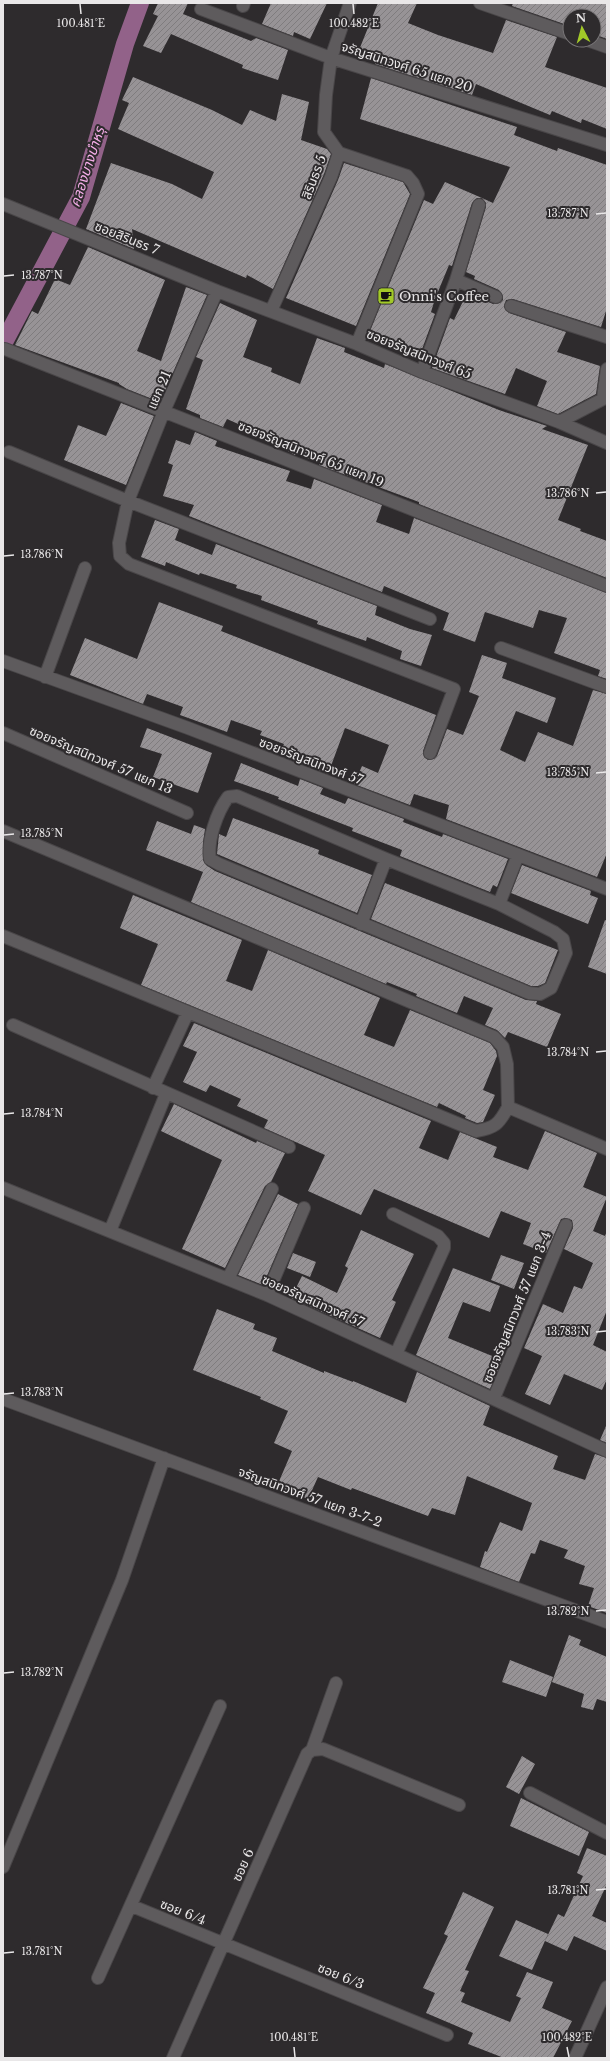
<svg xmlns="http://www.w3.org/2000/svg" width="610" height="2061" viewBox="0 0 610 2061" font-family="'Libre Baskerville','Noto Sans Thai',serif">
<defs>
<pattern id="building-hatch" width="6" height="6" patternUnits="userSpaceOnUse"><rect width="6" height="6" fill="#979396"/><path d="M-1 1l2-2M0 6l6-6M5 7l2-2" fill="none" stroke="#7f7c7e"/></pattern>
</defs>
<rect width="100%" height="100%" fill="#2e2b2d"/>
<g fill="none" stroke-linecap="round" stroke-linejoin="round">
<!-- canal -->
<path stroke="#926289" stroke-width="18" d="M3 344 81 197 125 44 140 3"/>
</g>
<!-- building -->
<path fill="url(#building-hatch)" d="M158 3H188L183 14 251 41 256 38 288 50 278 80 242 68 243 65 171 34 161 53 143 46 158 16 153 14Z
M271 3H327L310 39 294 32 293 36 262 24Z
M378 3H417L408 23 438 35 493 53 506 20 557 37 545 67 607 88V129L582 119 581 123 552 111 550 115 476 84 472 95 375 64 376 61 357 55Z
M513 3H607V39L594 34V16H570V26L512 6Z
M133 77 212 110 242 125 250 110 276 121 282 94 309 102 301 140 327 149 331 154 324 174 273 289 247 275 246 278 132 229 134 249 86 229 111 163 172 184 202 199 214 172 118 129 129 103 122 100Z
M371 78 517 127 514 135 557 151 558 148 607 165V308L601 327 513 299 506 300 504 307 509 313 566 332 557 352 600 366 596 394 558 414 537 406 547 381 516 368 505 394 432 368 450 318 454 320 467 293 493 304 500 303 503 300V296L499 290 474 279 475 276 466 272 486 207V203L482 198 493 203 510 167 360 119Z
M344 163 403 182 410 194 356 326 286 298 338 180Z
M445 182 482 198H477L472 203 452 266 449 265 435 299 431 312 435 314 421 352 370 331 424 200 433 204Z
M88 247 165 280 137 351 161 361 186 287 207 295 160 402 127 389 119 384V383L15 345 32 311 38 314 55 279 70 285Z
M220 303 257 320 243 357 272 368 271 372 300 384 317 338 345 348 344 352 384 368 385 364 499 410 547 426 542 429 588 445 558 520 581 529 580 531 607 541V578L419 504V502L319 465 320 463 297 454 295 455 245 427 227 419 223 427 200 418V415L186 409 203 360 196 357Z
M121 403 154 416 126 485 64 460 78 425 106 436Z
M195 432 217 441 215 446 290 471 286 481 311 489 314 479 382 505 376 522 409 534 414 518 607 593V679L598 676 600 670 554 653 567 618 539 610 533 628 485 612 475 642 443 630 449 613 384 586 382 592 189 516 194 505 163 496 173 465 168 463 176 440 190 445Z
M155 520 179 529 175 540 212 555 216 544 377 606 375 615 410 629 432 635 421 666 400 659 402 651 367 637 366 641 317 624 318 621 261 600 262 596 236 588 237 585 200 573 199 575 166 562 165 566 141 557Z
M159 602 223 626 221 631 436 715 423 751 424 757 428 760 434 759 437 756 447 729 463 735 479 696 469 692 482 655 507 663 502 678 556 698 547 723 516 711 500 750 525 762 538 732 573 746 593 690 607 694V853L597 877 446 819 449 805 414 794 410 805 354 784 362 766 378 773 389 745 345 728 328 774 306 765 307 762 280 752 284 744 260 735 262 731 231 720 227 732 180 715 183 707 147 694 143 704 70 675 85 638 137 659Z
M147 728 212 753 198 793 153 777 162 754 140 747Z
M241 763 298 786 300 779 323 788 320 794 345 804 348 798 404 819 403 822 442 837 443 834 508 859 497 887 493 885 490 892 400 856 402 850 352 831 353 828 278 799 279 797 234 781Z
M233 818 319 850 318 854 372 875 357 913 217 854 219 834 226 837Z
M157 821 191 834 194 825 205 829 203 843V860L206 865 215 871 526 1000 537 1001 536 1004 561 1014 547 1047 508 1032 505 1038 497 1030 485 1025 493 1008 464 996 457 1013 416 996 417 994 387 982 386 984 191 902 203 872 146 850Z
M522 865 591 891 590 895 598 898 588 924 511 893Z
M385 883 558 950 545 983 538 986H531L371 919Z
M133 895 242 940 226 981 252 991 268 950 380 998 364 1035 394 1047 410 1010 490 1043 496 1051 497 1056 483 1090 495 1095 483 1122 477 1123 465 1118 466 1116 439 1103 437 1107 141 985 158 944 120 928Z
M605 920 607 921V974L588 967Z
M194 1023 431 1121 419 1148 448 1160 460 1132 497 1147 493 1157 528 1170 545 1131 597 1153 583 1187 607 1197 593 1231 605 1236 607 1231V1310L593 1345 607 1352V1379L602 1390 564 1374 550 1405 525 1394 542 1356 524 1348 543 1304 563 1313 574 1286 582 1289 593 1263 564 1249 573 1228 572 1220 565 1218 561 1219 546 1253 523 1244 531 1223 501 1211 489 1238 374 1189 361 1215 308 1191 325 1155 264 1128 268 1120 237 1106 241 1099 210 1085 206 1092 183 1082 197 1052 183 1046Z
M174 1104 256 1143 257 1141 285 1153 271 1182 265 1186 225 1268 182 1249 222 1160 161 1131Z
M278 1194 298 1204 263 1285 238 1275Z
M361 1230 414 1254 392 1300 396 1302 380 1338 291 1298 302 1276 337 1293 348 1268 345 1266Z
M293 1253 316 1262 310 1277 287 1268Z
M501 1255 524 1263 514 1289 491 1280Z
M453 1268 500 1286 490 1312 463 1302 448 1338 502 1360 490 1389 416 1355Z
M217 1309 255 1324 253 1329 277 1338 272 1351 324 1373V1371L353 1382V1381L406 1403 417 1372 490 1406 483 1425 558 1456 553 1469 585 1480 595 1454 607 1458V1613L588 1606 594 1588 579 1584 585 1566 564 1558 568 1550 540 1540 535 1554 531 1553 519 1582 480 1567 485 1551 487 1552 500 1522 522 1531 532 1503 467 1476 455 1515 432 1508 428 1516 352 1488 351 1490 318 1477 308 1499 277 1486 292 1451 274 1443 288 1411 260 1399 261 1397 193 1370Z
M606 1426H607V1443L600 1440Z
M569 1635 581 1640 579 1645 607 1657V1702L597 1699 593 1710 581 1707 584 1694 552 1682Z
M510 1660 553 1677 546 1697 502 1682Z
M522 1756 535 1764 519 1794 506 1787Z
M521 1798 589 1832 579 1856 510 1826Z
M587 1848 607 1856V1884L592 1916 607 1923V1951L574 1936 567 1951 545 1941 558 1914 564 1917 583 1876 577 1873Z
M463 1892 494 1907 465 1970 469 1971 460 1991 465 1993 461 2002 510 2022 521 1998 516 1996 527 1972 553 1982 542 2008 572 2021 553 2058H504L468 2044 473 2033 426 2013 435 1993 423 1988 448 1936 444 1934Z
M516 1920 548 1934 532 1970 499 1956Z"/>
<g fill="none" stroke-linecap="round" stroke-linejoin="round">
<!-- minor casing -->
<g stroke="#494648" stroke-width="14">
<path id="minor" d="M480 3 570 34
M243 6 244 3
M201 9 331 58 607 145
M587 40 607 47
M339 153 407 176 413 183 418 194 357 344
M3 204 217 291 357 344 422 372 559 422 607 397
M456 280 496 297
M217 291 164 411 128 501 119 543 120 556 129 564 454 689 430 753
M511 306 607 337
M271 311 331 177 339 153 324 132 326 95 331 58 350 3
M5 349 607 586
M422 372 456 280 479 205
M603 398 607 369
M559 422 607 443
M9 452 128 501 430 619
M501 648 607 687
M3 661 188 728 607 889
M45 677 85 568
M3 733 187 813
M3 831 494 1037 503 1047 507 1064 508 1107 607 1149
M499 904 554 932 563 939 566 953 551 988 540 994 529 993 219 864 210 859C207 840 217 812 228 797L237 796 386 859 499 904 518 855
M361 924 386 859
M3 936 188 1012 153 1088
M188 1012 476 1131C495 1128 499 1124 508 1107
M13 1025 289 1147
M3 1188 267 1295 607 1451
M393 1214 438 1236 444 1243V1248L396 1354
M110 1231 166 1094
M228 1279 272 1189
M267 1295 304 1208
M494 1398 566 1225
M3 1399 607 1622
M312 1750 323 1749 459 1805
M530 1793 607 1833
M3 1867 122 1580 164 1458
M132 1906 447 2035
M98 1978 220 1706
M173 2058 307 1754 312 1750 336 1683
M575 2058 607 1987"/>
</g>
<!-- minor -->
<use href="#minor" stroke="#5e5b5d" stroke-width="12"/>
</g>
<!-- ticks -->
<path fill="none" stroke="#e9e7e8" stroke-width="1.5" d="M80 4 81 14M353 4 354 14M596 214 606 213M4 276 14 275M596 493 606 492M4 556 14 555M596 773 606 772M4 835 14 834M596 1052 606 1051M4 1114 14 1113M596 1332 606 1331M4 1394 14 1393M596 1611 606 1610M4 1673 14 1672M596 1890 606 1889M4 1953 14 1952M294 2047 295 2057M567 2047 569 2057"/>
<!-- icons -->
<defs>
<g id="cafe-square" transform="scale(0.9)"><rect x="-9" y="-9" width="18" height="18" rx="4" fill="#a2c928" stroke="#2e2b2d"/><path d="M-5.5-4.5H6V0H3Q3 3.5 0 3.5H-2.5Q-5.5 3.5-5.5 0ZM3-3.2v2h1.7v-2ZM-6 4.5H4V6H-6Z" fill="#111"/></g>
</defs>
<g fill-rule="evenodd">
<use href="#cafe-square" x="386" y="296"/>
</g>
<g text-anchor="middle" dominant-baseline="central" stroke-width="4" stroke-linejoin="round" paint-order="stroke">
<!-- street labels -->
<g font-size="13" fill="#e9e7e8" stroke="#2e2b2d">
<text transform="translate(407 67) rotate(18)">จรัญสนิทวงศ์ 65 แยก 20</text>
<text transform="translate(314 177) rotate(-69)">สิรินธร 5</text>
<text transform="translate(127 238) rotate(22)">ซอยสิรินธร 7</text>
<text transform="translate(419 354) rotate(22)">ซอยจรัญสนิทวงศ์ 65</text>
<text transform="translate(159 390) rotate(-66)">แยก 21</text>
<text transform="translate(311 454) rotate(22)">ซอยจรัญสนิทวงศ์ 65 แยก 19</text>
<text transform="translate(101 760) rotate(23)">ซอยจรัญสนิทวงศ์ 57 แยก 13</text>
<text transform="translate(311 761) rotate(21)">ซอยจรัญสนิทวงศ์ 57</text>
<text transform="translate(313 1301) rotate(24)">ซอยจรัญสนิทวงศ์ 57</text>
<text transform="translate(517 1307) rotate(-68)">ซอยจรัญสนิทวงศ์ 57 แยก 3-4</text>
<text transform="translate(310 1497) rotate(20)">จรัญสนิทวงศ์ 57 แยก 3-7-2</text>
<text transform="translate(243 1865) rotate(-66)">ซอย 6</text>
<text transform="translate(183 1912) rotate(22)">ซอย 6/4</text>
<text transform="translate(341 1976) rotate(22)">ซอย 6/3</text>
</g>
<!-- poi labels -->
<g font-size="13" fill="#e9e7e8" stroke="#2e2b2d" text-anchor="start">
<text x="399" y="296">Onni's Coffee</text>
</g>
<!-- water labels -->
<g font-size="14" font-style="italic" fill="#f7afea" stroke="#2e2b2d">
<text transform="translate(87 167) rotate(-72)">คลองบางบำหรุ</text>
</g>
</g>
<g font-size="10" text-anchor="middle" fill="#e9e7e8" stroke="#2e2b2d" stroke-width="4" stroke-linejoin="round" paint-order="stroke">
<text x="81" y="27">100.481°E</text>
<text x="354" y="27">100.482°E</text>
<text x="568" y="217">13.787°N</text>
<text x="42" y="279">13.787°N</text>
<text x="568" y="497">13.786°N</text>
<text x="42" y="558">13.786°N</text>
<text x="568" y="776">13.785°N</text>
<text x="42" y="837">13.785°N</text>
<text x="568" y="1056">13.784°N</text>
<text x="42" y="1117">13.784°N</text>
<text x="568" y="1335">13.783°N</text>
<text x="42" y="1396">13.783°N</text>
<text x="568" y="1615">13.782°N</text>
<text x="42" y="1676">13.782°N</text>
<text x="568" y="1894">13.781°N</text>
<text x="42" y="1955">13.781°N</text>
<text x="294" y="2041">100.481°E</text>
<text x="567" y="2041">100.482°E</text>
</g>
<!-- border -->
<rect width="610" height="2061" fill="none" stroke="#e9e7e8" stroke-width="8"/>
<!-- north arrow -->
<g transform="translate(582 28) rotate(354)"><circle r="19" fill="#2e2b2d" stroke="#797678"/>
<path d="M0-3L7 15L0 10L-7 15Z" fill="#a2c928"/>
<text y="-6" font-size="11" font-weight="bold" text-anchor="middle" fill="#e9e7e8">N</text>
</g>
</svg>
